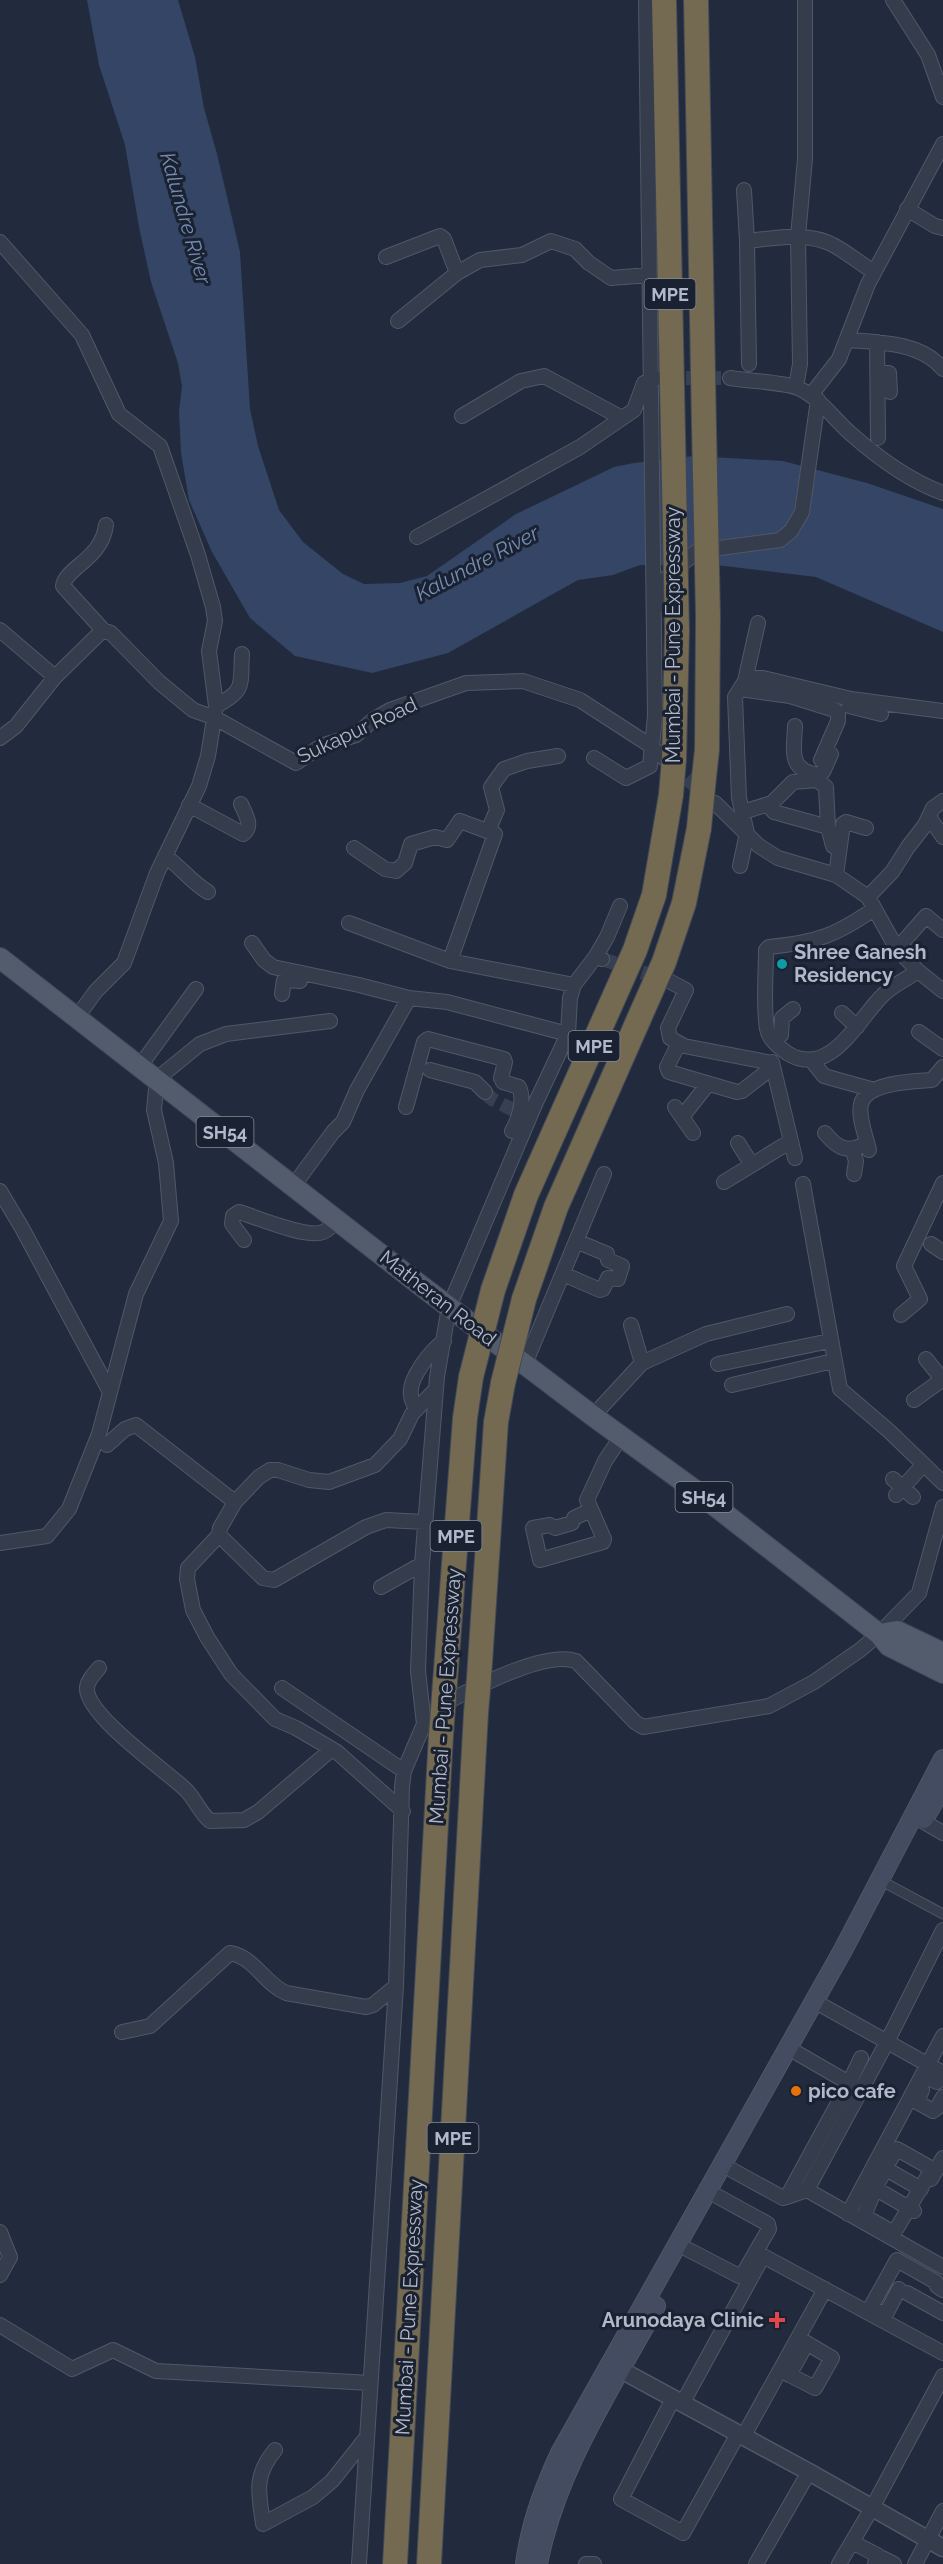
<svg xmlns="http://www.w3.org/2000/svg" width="943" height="2564" viewBox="0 0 943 2564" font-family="Raleway,sans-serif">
<rect width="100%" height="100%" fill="#212b3d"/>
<!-- water -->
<path fill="#344565" d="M87 0H178L195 57 204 108 217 154 240 252 250 409 258 446 279 510 303 542 343 574 364 584 400 583 427 576 516 514 614 467 634 463 693 456 783 461 867 483 943 509V632L816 577 716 565H640L613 575 578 580 448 653 372 673 295 656 250 618 212 552 189 500 181 453 179 411 182 386 178 363 151 282 139 227 125 145 99 65Z"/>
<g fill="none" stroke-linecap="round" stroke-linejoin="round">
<!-- minor-tunnel -->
<path stroke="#364052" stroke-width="14" stroke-dasharray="14 7" stroke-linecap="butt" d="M665 378H730
M671 764 704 794
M602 959 663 979
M485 1092 492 1099 517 1112"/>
<!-- pedestrian casing -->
<g stroke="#505868" stroke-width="11">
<path id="pedestrian" d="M889 1885 943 1914"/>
</g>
<!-- minor casing -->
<g stroke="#505868" stroke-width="16">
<path id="minor" d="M893 0 928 55 943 97
M744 190 747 241
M907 209 935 226 943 228
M0 242 82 335 119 414 160 446 198 555 213 607 215 621 209 651 216 706 208 756 199 786 157 873 124 963 96 991 77 1017
M386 257 440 236 444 239 457 273 480 260 522 255 551 241 575 249 589 263 611 278 649 275
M398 321 457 273
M846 340C878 342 921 342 943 369
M877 342 878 438
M749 364 747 241C776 238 808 231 835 246 849 254 861 264 874 272
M878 373H889L890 392
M730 378C748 381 783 382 798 388 820 398 833 418 850 433 877 457 910 481 943 493
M796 387 800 364 798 236 805 159V0
M811 395 839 359 868 284 943 144
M462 416 521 381 544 376 622 418
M417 537 580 447 634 410 644 383 657 378
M660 605 666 578 697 551 780 540 791 531 802 512 818 400
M0 630 55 677 16 726 0 738
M103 630 63 586C65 568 102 559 106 525
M55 677 103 630 111 633 159 682 193 710 215 718 296 763 321 746 356 735 373 720 390 710 466 683 523 681 580 700 651 746 666 760
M745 681 758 623
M740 689 790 696 835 710 838 713V721L821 760
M216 706C246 690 240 686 242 654
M849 706 881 714
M795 726C794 751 788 770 818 775L823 772 831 754
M594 758 626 778 650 766 655 716 646 0
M715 803 759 846 778 858 836 875 868 897 897 949 918 971 943 991
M189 805 243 834C254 826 245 814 241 804
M768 805 774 812 828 827
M743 812 772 803 793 782 817 780 826 787 828 827 833 846
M929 817 943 837
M488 831 497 810 491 787 504 769 527 761 558 756
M354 848 385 869 396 871 405 863 411 844 435 837 447 840 460 821 495 834 450 961
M165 856C181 867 191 882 208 892
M740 866 747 833 739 798 735 697 745 681 754 678H763L851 699 943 711
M836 875 843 824 846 822 866 828
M868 897 892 872 908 847 925 825 933 808 943 801
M874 909C835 936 817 942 769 947L766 950C766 976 763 1004 767 1029 769 1040 779 1047 787 1053 830 1080 858 1019 883 995 893 985 907 979 918 971
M349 923 450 961 574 985 596 956 602 959
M252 943 264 960 273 967 359 985 409 998
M897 949 926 916 943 930
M596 956 607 937 620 906
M667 980 686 990 668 1028 670 1038 684 1046 772 1063
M282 994 284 980 300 981
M842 1013 857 1027
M919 1032 943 1049
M781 1035 782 1018 793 1009
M682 1045 676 1049 667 1067 669 1072 737 1092 742 1091 773 1067
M812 1061 824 1076 874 1090
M772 1062 795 1158
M140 1066 196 989
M430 1070 475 1082 485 1092
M406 1107 424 1042 428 1039 504 1059 505 1062 501 1078 503 1082 519 1087C525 1100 519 1119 512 1131
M675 1107 693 1133
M682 1117 708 1084
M825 1133C839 1150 848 1153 867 1143
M738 1143 752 1165
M869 1150C866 1136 858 1118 861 1104 866 1082 915 1081 932 1080L943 1067
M853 1151 856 1161 854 1174
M724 1182 791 1141
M803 1184 840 1389 889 1431 943 1483
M294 1185 333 1132 343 1122 357 1090 409 998 447 1002 568 1034
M0 1191 22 1228 110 1392
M244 1240 232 1224 233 1216 239 1212C256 1217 307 1239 323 1232 329 1230 333 1224 338 1220
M931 1244 943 1252
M563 1274 600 1290 603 1289 608 1278 618 1279 622 1266 608 1260 607 1254 576 1241
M901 1315 920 1299 904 1266 943 1183
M631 1325 642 1363
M926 1359 942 1379
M525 1364 604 1174
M718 1364 830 1341
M732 1385 833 1361
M914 1400 943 1379
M417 1409C414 1405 411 1400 411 1395 408 1379 431 1350 444 1341
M593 1416 642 1363 706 1334 787 1314
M107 1445 125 1429 136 1425 235 1502 220 1528 219 1535 263 1578 274 1580 366 1527 386 1520 425 1522
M893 1479 913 1497
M896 1495 923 1465
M235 1502 259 1477 270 1470H278L309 1480 329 1482 375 1465 400 1439 412 1414 436 1389
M591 1510 574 1518 572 1523 555 1528 550 1525 533 1528 540 1560 603 1542 604 1539 587 1500 605 1461 621 1437
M219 1535 188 1568 187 1579 193 1610 207 1637 231 1674 275 1719 296 1728 337 1752 403 1811
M0 1543 47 1536 69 1509 99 1434 136 1294 171 1221 166 1163 154 1110 157 1079 200 1044 226 1034 330 1021
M381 1587 422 1564
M99 1668C94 1674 88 1680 87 1687 84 1714 165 1770 185 1789 195 1798 199 1812 210 1821L244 1820 258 1812 332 1749
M282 1688 404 1771
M441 1705C471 1690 544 1650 576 1661L635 1722 643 1727 769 1706 814 1682 860 1650 879 1634 919 1593 943 1507
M914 1816 943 1833
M814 2001 943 2073
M122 2032 150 2026 230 1953C254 1957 265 1984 286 1993L366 2007 373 2005 396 1986
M930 2079 937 2082
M857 2087 849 2083 861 2058
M922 2090 917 2102 933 2111
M937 2108 943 2097
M890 2160 897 2149 936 2171
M732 2170 783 2198 787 2197 849 2083 797 2053
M931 2179 943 2158
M807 2190 943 2267
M873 2194 864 2216 894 2233 932 2169
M787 2197 807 2190 887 2042 943 1930
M914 2211 878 2190 876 2186 886 2169 921 2189
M848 2214 943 2036
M0 2232 10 2257 0 2275
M687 2249 739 2276 743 2274 769 2229 768 2224 717 2196
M907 2293 943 2313
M872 2309 886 2314 899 2289
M868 2312 897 2260 936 2282 937 2286 943 2290
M0 2325 72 2369 113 2350 156 2371 370 2383
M780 2370 815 2388 832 2358 798 2338
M789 2375 807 2343
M673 2399 621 2499 683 2533 738 2434
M682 2404 763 2256 943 2353
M743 2437 825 2289
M275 2450C253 2477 259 2493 263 2524L313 2497 332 2481 366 2438
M852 2542 877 2555 875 2564
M359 2564 396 1986 402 1787 404 1771 424 1724 418 1671 422 1564 437 1377 449 1307 536 1102 568 1034 570 998 574 985
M586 2564H594
M756 2564 809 2472
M839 2564 872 2508 943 2376
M878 2564 882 2558 894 2564
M915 2564 943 2511"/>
</g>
<!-- tertiary casing -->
<g stroke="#505868" stroke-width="19">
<path id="tertiary" d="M610 2364 809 2472 943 2548"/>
</g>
<!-- secondary casing -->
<g stroke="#505868" stroke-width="20">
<path id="secondary" d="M924 1819 943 1787
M525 2564C530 2524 543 2489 560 2453L843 1950 943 1759
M538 2564C556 2470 611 2389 656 2306"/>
</g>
<!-- primary casing -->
<g stroke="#3e4656" stroke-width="22">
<path id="primary" d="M0 958 420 1285 593 1416 692 1488 879 1634 889 1646 943 1673
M879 1634 897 1631 943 1653"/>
</g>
<!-- motorway casing -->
<g stroke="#404858" stroke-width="26">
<path id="motorway" d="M664 0 673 433
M696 0 704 427
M674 759 677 631
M704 777 707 750 708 616
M493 1290 526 1195 635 950 654 895 671 795
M524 1299 556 1207 664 962 684 903 699 828
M479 1678 496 1422 503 1383
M444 1696 465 1418 471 1377
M395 2564 441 1735
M429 2564 476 1713"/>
</g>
<!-- pedestrian -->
<use href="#pedestrian" stroke="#353d4d" stroke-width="9"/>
<!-- minor -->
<use href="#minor" stroke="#353d4d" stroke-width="14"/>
<!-- tertiary -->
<use href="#tertiary" stroke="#353d4d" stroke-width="16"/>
<!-- secondary -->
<use href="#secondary" stroke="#434c60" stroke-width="18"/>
<!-- primary -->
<use href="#primary" stroke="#535c6d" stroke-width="20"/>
<!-- motorway -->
<use href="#motorway" stroke="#746951" stroke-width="24"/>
<!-- motorway-bridge casing -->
<g stroke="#404858" stroke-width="26" stroke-linecap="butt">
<path id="motorway-bridge" d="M704 427 708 616
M673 433 677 631
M671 795 674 759
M699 828 704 777
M471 1377 493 1290
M503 1383 524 1299
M476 1713 479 1678
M441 1735 444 1696"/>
</g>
<!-- motorway-bridge -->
<use href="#motorway-bridge" stroke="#746951" stroke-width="24"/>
</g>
<!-- markers -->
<circle fill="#0f9aa8" stroke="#1a2232" stroke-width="2" cx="782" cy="964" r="6"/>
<circle fill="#e8710a" stroke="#1a2232" stroke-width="2" cx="796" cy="2091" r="6"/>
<path fill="#e0444e" stroke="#1a2232" stroke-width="2" d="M774 2311h6v6h6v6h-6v6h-6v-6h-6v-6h6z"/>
<g text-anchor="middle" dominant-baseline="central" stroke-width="6" stroke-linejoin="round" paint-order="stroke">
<!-- shield labels -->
<g fill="#1a2232" stroke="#838b9c" stroke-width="1.5">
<rect x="644.5" y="279" width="51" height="30" rx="4.5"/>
<rect x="568.5" y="1031" width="51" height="30" rx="4.5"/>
<rect x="196.5" y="1117" width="57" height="30" rx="4.5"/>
<rect x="675.5" y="1482" width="57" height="30" rx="4.5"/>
<rect x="430.5" y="1521" width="51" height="30" rx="4.5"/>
<rect x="427.5" y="2123" width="51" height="30" rx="4.5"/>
</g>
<g font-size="18" font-weight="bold" fill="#b0b8c9">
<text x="670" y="294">MPE</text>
<text x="594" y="1046">MPE</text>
<text x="225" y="1132">SH54</text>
<text x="704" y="1497">SH54</text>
<text x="456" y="1536">MPE</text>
<text x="453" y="2138">MPE</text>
</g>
<!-- street labels -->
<g font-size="20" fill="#b0b8c9" stroke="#1a2232">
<text transform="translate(673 635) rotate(-90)">Mumbai - Pune Expressway</text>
<text transform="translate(357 730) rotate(-25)">Sukapur Road</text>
<text transform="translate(438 1298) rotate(38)">Matheran Road</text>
<text transform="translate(445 1696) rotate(-86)">Mumbai - Pune Expressway</text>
<text transform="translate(409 2307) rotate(-87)">Mumbai - Pune Expressway</text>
</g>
<!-- poi labels -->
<g font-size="20" font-weight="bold" fill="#b0b8c9" stroke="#1a2232" text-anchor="start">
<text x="794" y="952">Shree Ganesh<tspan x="794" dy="23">Residency</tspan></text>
<text x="808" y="2091">pico cafe</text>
<text x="764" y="2320" text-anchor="end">Arunodaya Clinic</text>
</g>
<!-- water labels -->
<g font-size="21" font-style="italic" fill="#768cb2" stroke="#1a2232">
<text transform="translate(186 218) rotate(74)">Kalundre River</text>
<text transform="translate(477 563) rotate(-28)">Kalundre River</text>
</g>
</g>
</svg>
